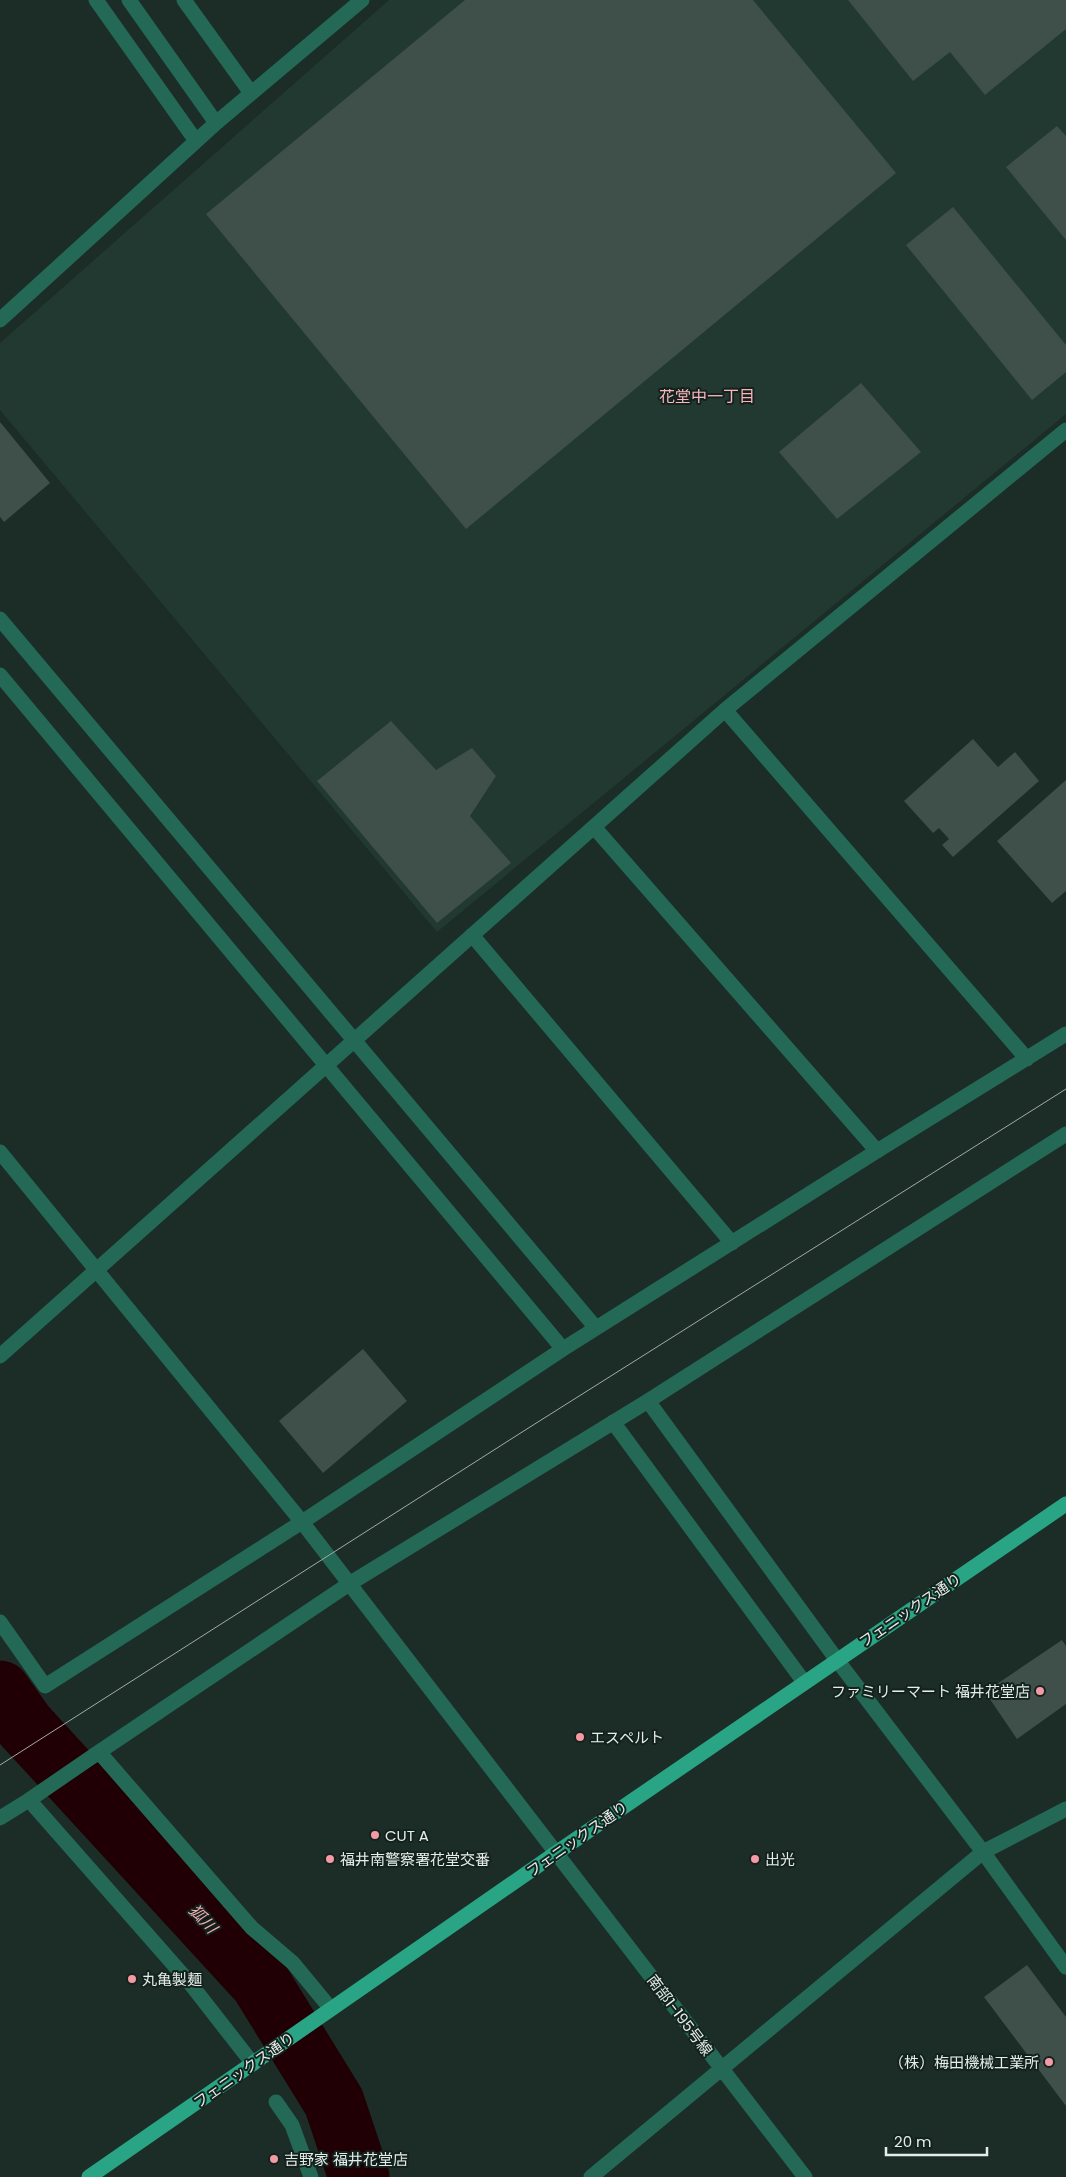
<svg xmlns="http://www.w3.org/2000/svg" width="1066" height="2177" viewBox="0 0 1066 2177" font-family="Poppins,'Noto Sans JP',sans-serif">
<rect width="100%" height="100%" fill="#1c2c26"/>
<!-- built -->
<path fill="#223931" d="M389 0H1066V414L437 932 0 410V343Z"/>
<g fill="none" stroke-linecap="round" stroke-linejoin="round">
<!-- river -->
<path stroke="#210005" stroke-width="61" d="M0 1691 25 1726 260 1982 334 2102 359 2177"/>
</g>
<!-- building -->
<path fill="#3f4f49" d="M465 0H753L896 173 466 529 206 214Z
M848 0H1066V29L985 95 950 52 913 81Z
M1057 126 1066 136V240L1006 167Z
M953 207 1066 345V372L1032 400 906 245Z
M861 383 921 452 837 519 779 452Z
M0 422 50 483 4 522 0 517Z
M391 721 436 770 472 748 496 776 470 816 511 863 437 923 317 781Z
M973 739 998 767 1015 752 1039 781 953 857 942 845 949 839 939 828 933 833 904 801Z
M1066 780V891L1052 903 997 841Z
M363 1349 407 1401 323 1473 279 1421Z
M1062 1640 1066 1646V1704L1017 1739 985 1692Z
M1027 1965 1066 2017V2106L984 1997Z"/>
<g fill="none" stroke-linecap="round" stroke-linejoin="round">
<!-- minor -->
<path stroke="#246955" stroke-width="15" d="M96 0 196 141
M129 0 216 123
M184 0 251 93
M0 320 216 123 362 0
M0 619 596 1328
M0 675 563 1349
M725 710 1027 1059
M594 827 877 1151
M472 935 732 1243
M0 1152 302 1522 805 2177
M0 1356 725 710 1066 430
M648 1401 837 1660 983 1852 1066 1967
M613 1422 804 1682
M0 1622 45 1686 302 1522 563 1349 877 1151 1066 1034
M29 1800 99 1752
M0 1818 29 1800 189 1982 253 2064
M331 2009 293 1963 252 1928 99 1752 349 1584 648 1401 1066 1134
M276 2102 292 2125 311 2177
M591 2177 983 1852 1066 1809"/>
<!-- major -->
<path stroke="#29a485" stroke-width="15" d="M89 2177 556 1853 1066 1504"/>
<!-- tram -->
<path stroke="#a0aba7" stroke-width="1" d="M0 1765 530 1427 1066 1089"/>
</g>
<!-- markers -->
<g fill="#f49aa4" stroke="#13221d" stroke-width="2">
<circle cx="1040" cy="1691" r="5"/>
<circle cx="580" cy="1737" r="5"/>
<circle cx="375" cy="1835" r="5"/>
<circle cx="330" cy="1859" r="5"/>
<circle cx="755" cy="1859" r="5"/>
<circle cx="132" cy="1979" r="5"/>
<circle cx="1049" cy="2062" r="5"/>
<circle cx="274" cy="2159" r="5"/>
</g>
<g text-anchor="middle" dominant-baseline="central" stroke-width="4" stroke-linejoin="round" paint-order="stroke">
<!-- street labels -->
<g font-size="15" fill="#e4edea" stroke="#13221d">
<text transform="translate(910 1610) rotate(-34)">フェニックス通り</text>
<text transform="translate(577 1839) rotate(-35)">フェニックス通り</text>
<text transform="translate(680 2015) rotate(53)">南部1-195号線</text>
<text transform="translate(244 2070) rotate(-35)">フェニックス通り</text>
</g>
<!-- poi labels -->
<g font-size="15" fill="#e4edea" stroke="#13221d" text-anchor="start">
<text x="1030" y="1691" text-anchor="end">ファミリーマート 福井花堂店</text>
<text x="590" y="1737">エスペルト</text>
<text x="385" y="1835">CUT A</text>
<text x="340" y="1859">福井南警察署花堂交番</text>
<text x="765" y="1859">出光</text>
<text x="142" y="1979">丸亀製麺</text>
<text x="1039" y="2062" text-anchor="end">（株）梅田機械工業所</text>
<text x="284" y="2159">吉野家 福井花堂店</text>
</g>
<!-- neighbourhood labels -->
<g font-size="16" fill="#fab5bc" stroke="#13221d">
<text x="707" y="396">花堂中一丁目</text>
</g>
<!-- water labels -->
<g font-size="16" font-style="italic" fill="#f7b0b6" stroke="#13221d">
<text transform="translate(203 1919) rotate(47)">狐川</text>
</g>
</g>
<!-- scale -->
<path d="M886 2147v8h101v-8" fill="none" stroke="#e4edea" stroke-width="2.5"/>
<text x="894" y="2147" font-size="15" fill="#e4edea" stroke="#13221d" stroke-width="4" paint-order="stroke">20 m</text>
</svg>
